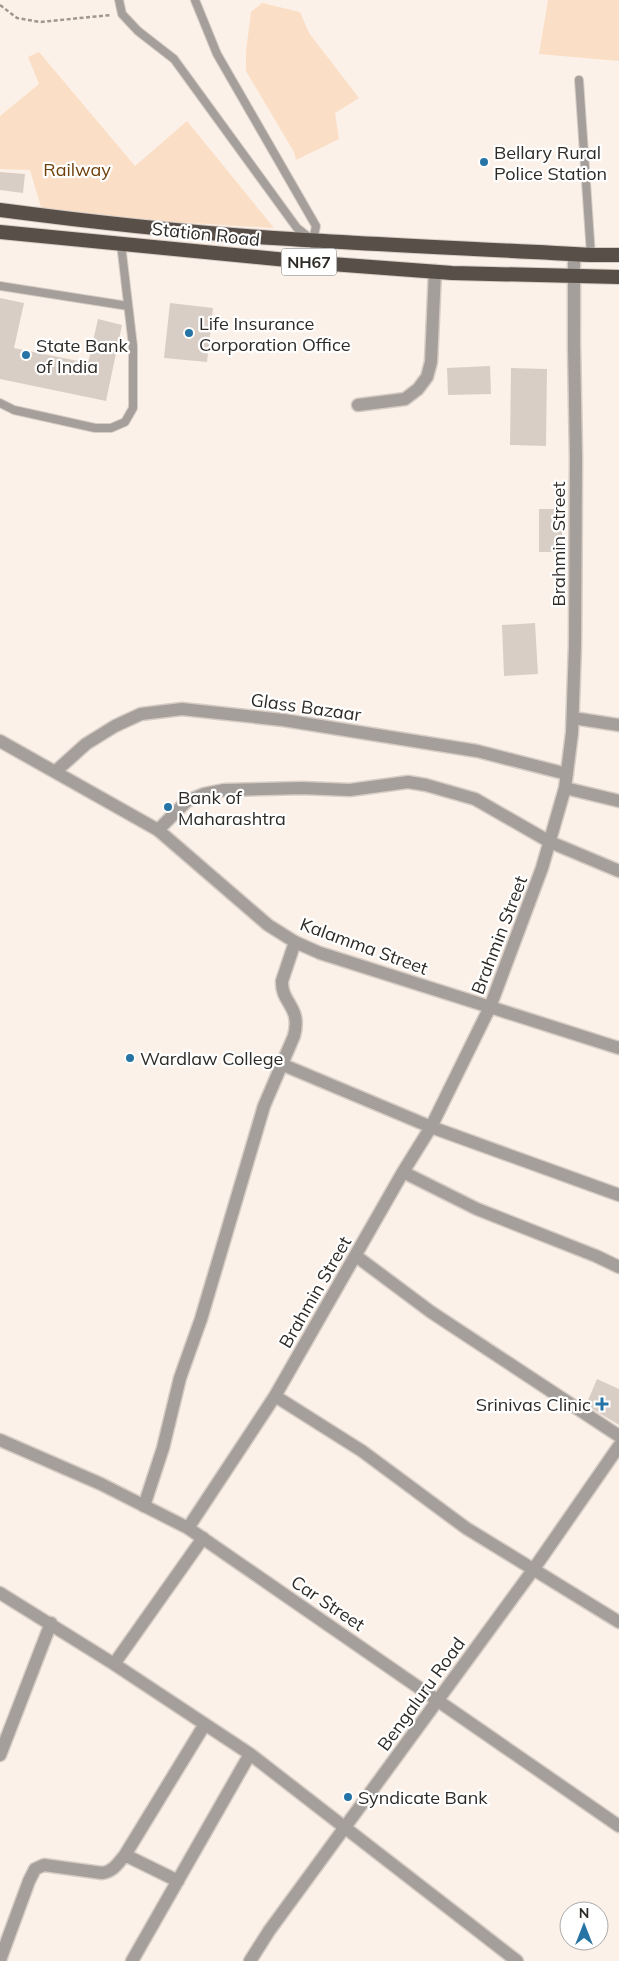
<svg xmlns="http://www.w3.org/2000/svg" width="619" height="1961" viewBox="0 0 619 1961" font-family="Mulish,sans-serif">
<rect width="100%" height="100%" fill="#fcf1e8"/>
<!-- green -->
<path fill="#fbdec6" d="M548 0H619V61L539 54Z
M262 3 300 12 309 33 359 98 335 113 339 139 296 160 294 152 246 71V51L251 12Z
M39 52 135 166 187 121 274 228 43 214 30 170 0 169V116L39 84 28 57Z"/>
<!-- building -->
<path fill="#d9cec5" d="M0 172 25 174 23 193 0 190Z
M0 298 24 303 14 348 88 363 98 319 122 325 106 401 0 379Z
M170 303 213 308 207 362 164 358Z
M490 366 491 394 448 395 447 368Z
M511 368 547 369 546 446 510 445Z
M539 509H562V552H539Z
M535 623 538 674 504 676 502 625Z
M597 1379 619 1389V1425L586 1405Z"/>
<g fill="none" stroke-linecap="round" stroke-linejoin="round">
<!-- service casing -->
<g stroke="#d7cdc5" stroke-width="10">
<path id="service" d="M119 0 122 14 138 31 174 59 297 228 311 239
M195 0 217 54 316 226 313 240 318 263
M579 80 591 255
M0 286 128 306
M0 403 14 410 95 428H111L125 422 133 408V346L121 244"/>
</g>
<!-- minor casing -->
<g stroke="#d7cdc5" stroke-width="15">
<path id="minor" d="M358 405 405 399 418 389 427 377 431 362 435 271
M573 718 619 725
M56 771 86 744 115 726 141 714 182 709 283 720 477 751 567 774
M565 788 619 801
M158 830 187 801 204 794 224 790 302 788 350 790 408 782 426 785 475 799 550 842 619 871
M281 1064 431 1127 619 1195
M403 1172 477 1209 596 1256 619 1267
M356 1256 431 1312 619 1436
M275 1396 362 1451 466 1528 619 1622
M144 1506 163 1448 180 1378 201 1319 264 1106 294 1036C302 1006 281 1004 282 981L295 942
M188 1528 275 1396 403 1172 431 1127 490 1007 542 868 565 788 572 733 575 645 576 458 574 346V254
M0 1593 114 1664 250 1754 517 1961
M114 1664 203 1538
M0 1755 51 1623
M125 1855 178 1881
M0 1960 29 1881 35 1869 44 1865 102 1873C113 1872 118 1863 125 1855L205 1724
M132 1961 250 1754"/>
</g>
<!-- tertiary casing -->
<g stroke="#d7cdc5" stroke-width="15">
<path id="tertiary" d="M0 741 158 830 268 925 295 942 320 953 619 1048
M0 1440 101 1484 188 1528 619 1826
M250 1961 269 1931 533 1570 619 1446"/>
</g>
<!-- trunk casing -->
<g stroke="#d7cdc5" stroke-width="16">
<path id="trunk" d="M0 210C91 222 182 232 274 238 380 245 485 249 591 255H619
M0 232 318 263 452 273 619 277"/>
</g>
<!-- path -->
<path stroke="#9f9790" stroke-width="2.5" stroke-dasharray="4 2.5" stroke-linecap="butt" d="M0 5 17 18 40 22 111 15"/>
<!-- service -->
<use href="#service" stroke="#a49f9b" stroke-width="8"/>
<!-- minor -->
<use href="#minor" stroke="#a49f9b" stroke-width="12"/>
<!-- tertiary -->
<use href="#tertiary" stroke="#a49f9b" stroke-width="12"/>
<!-- trunk -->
<use href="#trunk" stroke="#584f48" stroke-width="14"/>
</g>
<!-- markers -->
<g fill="#2673a5" stroke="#fff" stroke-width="2">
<circle cx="484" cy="162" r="5"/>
<circle cx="189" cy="333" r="5"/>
<circle cx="26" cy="355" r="5"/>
<circle cx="168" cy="807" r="5"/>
<circle cx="130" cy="1058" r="5"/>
<path d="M599.5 1396.5h5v5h5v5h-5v5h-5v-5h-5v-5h5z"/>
<circle cx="348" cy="1797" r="5"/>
</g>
<g text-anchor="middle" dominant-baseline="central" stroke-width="4.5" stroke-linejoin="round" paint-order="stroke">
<!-- shield labels -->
<rect fill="#fff" stroke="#6d6a67" stroke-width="1" x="281.5" y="248.5" width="55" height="27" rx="4"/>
<g font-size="16" font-weight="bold" fill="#2e2a26">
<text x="309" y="262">NH67</text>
</g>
<!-- poi labels -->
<g font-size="18" fill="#2e2a26" stroke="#fff" text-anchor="start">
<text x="494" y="152">Bellary Rural<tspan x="494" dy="21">Police Station</tspan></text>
<text x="199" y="323">Life Insurance<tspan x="199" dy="21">Corporation Office</tspan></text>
<text x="36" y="345">State Bank<tspan x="36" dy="21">of India</tspan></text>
<text x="178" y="797">Bank of<tspan x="178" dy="21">Maharashtra</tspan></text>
<text x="140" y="1058">Wardlaw College</text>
<text x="591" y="1404" text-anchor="end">Srinivas Clinic</text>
<text x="358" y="1797">Syndicate Bank</text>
</g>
<!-- park labels -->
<g font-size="18" fill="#70410b" stroke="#fff">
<text x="77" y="169">Railway</text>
</g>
<!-- street labels -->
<g font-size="18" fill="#2e2a26" stroke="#fff">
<text transform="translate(206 234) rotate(6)">Station Road</text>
<text transform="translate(558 544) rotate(-90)">Brahmin Street</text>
<text transform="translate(306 707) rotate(8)">Glass Bazaar</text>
<text transform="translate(499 935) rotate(-69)">Brahmin Street</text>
<text transform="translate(364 946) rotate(20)">Kalamma Street</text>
<text transform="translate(315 1292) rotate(-60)">Brahmin Street</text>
<text transform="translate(328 1603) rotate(34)">Car Street</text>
<text transform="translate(421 1694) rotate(-54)">Bengaluru Road</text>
</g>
</g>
<!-- north arrow -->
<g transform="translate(584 1926)"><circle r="24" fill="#ffffff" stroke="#abaaa8"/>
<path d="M0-4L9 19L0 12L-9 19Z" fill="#2673a5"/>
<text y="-8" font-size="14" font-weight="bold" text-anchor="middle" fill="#2e2a26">N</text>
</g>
</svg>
